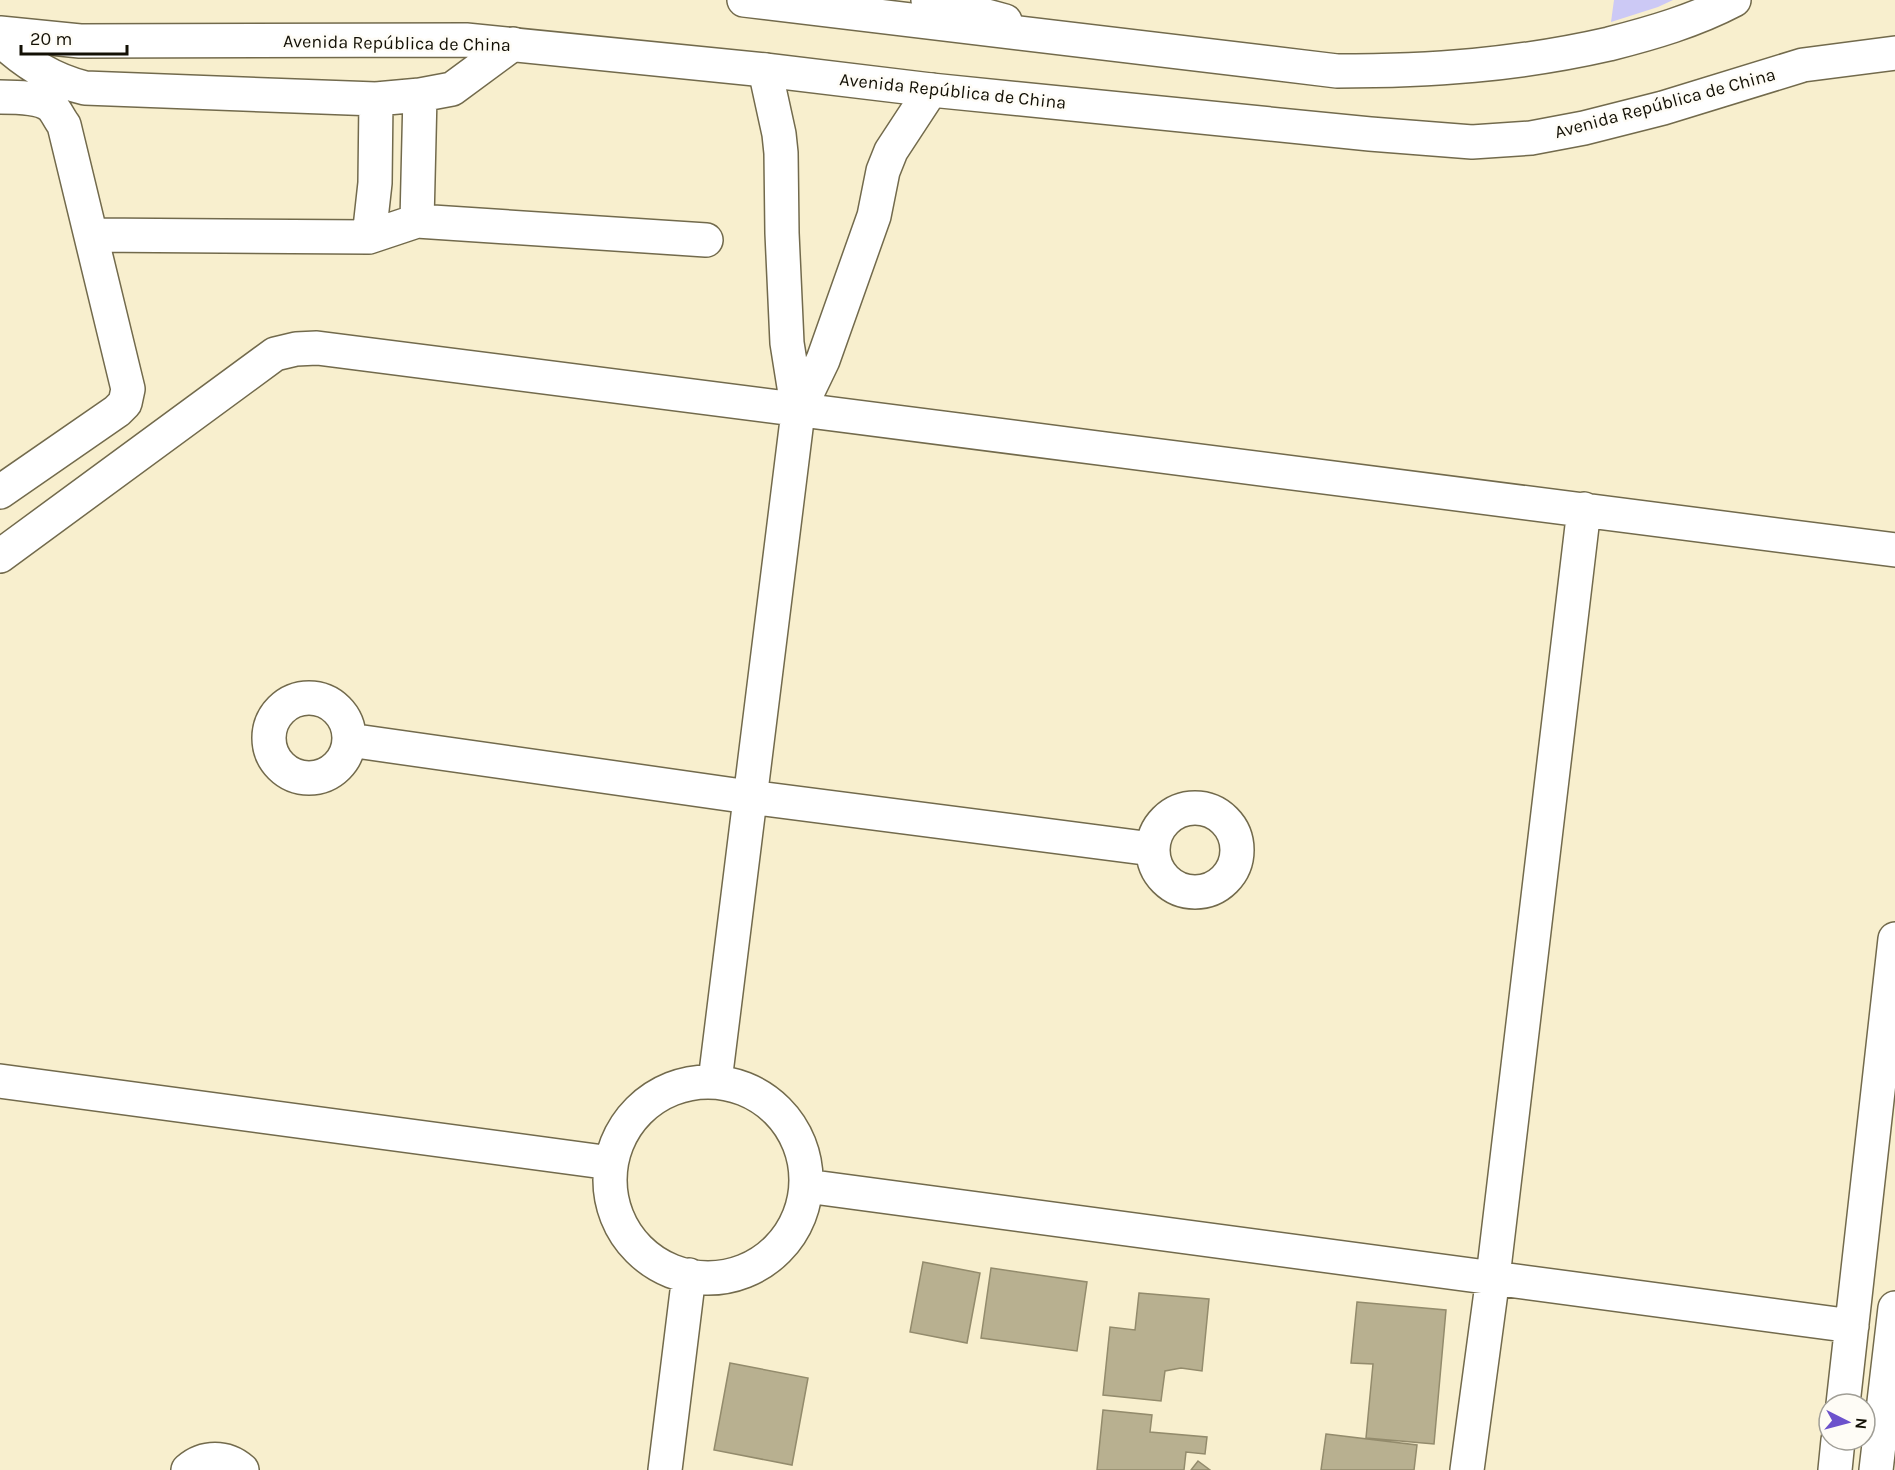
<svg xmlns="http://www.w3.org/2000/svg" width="1895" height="1470" viewBox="0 0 1895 1470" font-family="Karla,sans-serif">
<rect width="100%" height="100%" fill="#f8efce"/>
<!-- green -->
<path fill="#ccc9f5" d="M1614 0H1673L1658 7 1611 22Z"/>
<!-- building -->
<path fill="#b8b090" stroke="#938b6c" stroke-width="1.5" d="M923 1262 980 1273 967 1343 910 1332Z
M991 1268 1087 1282 1077 1351 981 1338Z
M1139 1293 1209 1299 1202 1371 1181 1368 1165 1371 1161 1401 1103 1395 1110 1327 1135 1330Z
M1357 1302 1446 1310 1434 1444 1366 1438 1373 1364 1351 1363Z
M730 1363 808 1378 792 1465 714 1450Z
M1103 1410 1152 1415 1150 1432 1207 1437 1205 1454 1186 1452 1184 1470H1097Z
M1326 1434 1417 1445 1414 1470H1321Z
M1198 1461 1210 1470H1191Z"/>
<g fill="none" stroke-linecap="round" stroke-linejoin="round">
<!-- street casing -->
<g stroke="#726a4c" stroke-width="36">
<path id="street" d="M928 0 1005 21
M0 39C24 62 52 80 85 88L376 99 420 95 452 89 513 44
M0 97C14 97 43 97 53 108 57 113 60 120 64 125L128 389 125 403 117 411 0 492
M417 221 420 95
M91 235 369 237 417 221 706 240
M369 237 375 183 376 99
M798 412 823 360 874 216 883 171 891 151 931 90
M0 556 275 354 296 349 317 348C843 417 1369 481 1895 550
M269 738a40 40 0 1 1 80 0a40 40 0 1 1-80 0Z
M349 740 749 797 1152 849
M1153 850a42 42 0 1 1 84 0a42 42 0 1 1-84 0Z
M0 1081 611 1163
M715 1081 798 412 787 343 782 233 781 153 779 134 765 70
M610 1180a98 98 0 1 1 196 0a98 98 0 1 1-196 0Z
M806 1186 1852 1326
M1843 1404 1895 939
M188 1470C204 1456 226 1456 242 1470
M665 1470 689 1275
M1467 1470 1493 1277 1584 509
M1835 1470 1838 1440"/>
</g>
<!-- secondary casing -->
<g stroke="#726a4c" stroke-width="36">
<path id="secondary" d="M744 0 1337 71C1431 71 1517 65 1609 44 1652 33 1694 21 1734 0
M0 33 80 41 466 40 765 70 931 90 1370 134 1472 142 1531 138 1584 128 1663 108 1803 65 1895 53
M1876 1470 1895 1308"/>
</g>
<!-- street -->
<use href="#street" stroke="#fff" stroke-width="33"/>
<!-- secondary -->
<use href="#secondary" stroke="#fff" stroke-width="33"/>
</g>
<g text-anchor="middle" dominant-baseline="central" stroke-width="5" stroke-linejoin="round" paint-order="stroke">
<!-- street labels -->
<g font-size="18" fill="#131005" stroke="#fefcf6">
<text transform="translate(397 43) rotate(1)">Avenida República de China</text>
<text transform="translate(953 91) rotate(6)">Avenida República de China</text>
<text transform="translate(1665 103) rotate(-15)">Avenida República de China</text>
</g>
</g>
<!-- north arrow -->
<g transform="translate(1847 1422) rotate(96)"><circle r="28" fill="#fefcf6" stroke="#a09e96" stroke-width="1.5"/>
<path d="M0-4.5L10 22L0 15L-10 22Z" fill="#6c52cc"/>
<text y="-9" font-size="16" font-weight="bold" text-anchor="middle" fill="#131005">N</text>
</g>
<!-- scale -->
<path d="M21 45v9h106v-9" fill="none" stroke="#131005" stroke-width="3"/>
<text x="30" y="45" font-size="18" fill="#131005" stroke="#fefcf6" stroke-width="4.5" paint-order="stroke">20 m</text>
</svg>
